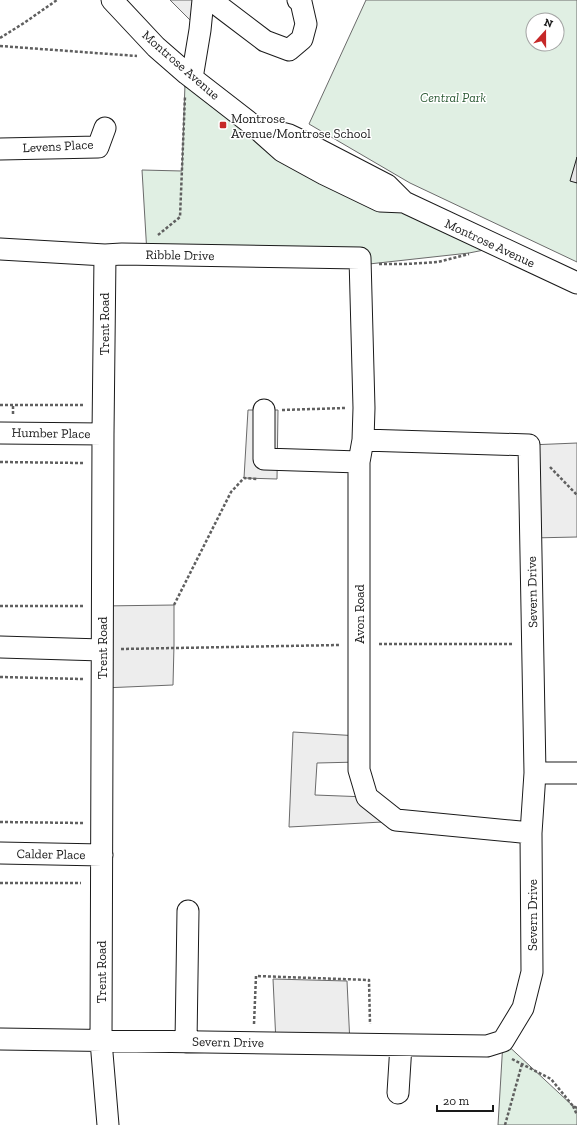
<svg xmlns="http://www.w3.org/2000/svg" width="577" height="1125" viewBox="0 0 577 1125" font-family="'Zilla Slab',serif">
<rect width="100%" height="100%" fill="#fff"/>
<!-- green -->
<path fill="#e0efe3" stroke="#6a6a6a" fill-rule="evenodd" d="M366 0H577V262L410 183 309 124ZM533 20H557V44H533Z
M185 84 254 126 499 247 469 253 369 264 147 254 142 170 182 171Z
M503 1041 573 1106 577 1108V1125H498Z"/>
<!-- parking -->
<path fill="#ededed" stroke="#6a6a6a" d="M170 0H203L200 30Z
M248 410H278L277 479 244 478Z
M577 443V537L531 538 529 445Z
M174 605V645L173 685 103 688 102 606Z
M293 732 359 736V762L317 763 315 795 367 797 401 821 289 827Z
M273 979 347 981 350 1044 276 1043Z"/>
<!-- building -->
<path fill="#e6e6e6" stroke="#1a1a1a" d="M577 157V183L570 181Z"/>
<g fill="none" stroke-linecap="round" stroke-linejoin="round">
<!-- minor casing -->
<g stroke="#1a1a1a" stroke-width="23">
<path id="minor" d="M112 0 156 47 187 74 254 126 282 151 324 174 380 201 404 202
M211 0 265 41 289 50 302 39 306 24 301 2 298 0
M192 78 200 30 203 0
M258 127 289 135 310 145 387 185 404 202 577 283
M0 149 98 147 105 128
M0 249 105 255 122 254 360 258 364 408 363 440 359 462V770L367 797 396 820 531 833
M105 255 103 434 101 1041 108 1125
M264 410V459L359 462
M0 433 103 434
M0 647 102 650
M535 773H577
M0 853 102 855
M0 1039 487 1046 503 1041 523 1008 532 972 531 833 535 773 529 445 363 440
M186 1042 188 911
M398 1093 401 1045"/>
</g>
<!-- path -->
<path stroke="#5f5f5f" stroke-width="2.5" stroke-dasharray="3 2" stroke-linecap="butt" d="M0 38 24 23 57 0
M0 46 137 56
M158 235 180 217 185 96
M379 264H407L438 262 469 254
M0 405H85
M282 410 345 408
M13 414V405
M0 462 83 463
M550 467 577 495
M174 605 231 492 244 478 257 479
M0 606H84
M379 644H514
M121 649 340 645
M0 677 83 679
M0 822 83 823
M0 883H81
M254 1024 256 976 369 980 370 1024
M512 1059 551 1079 573 1106 577 1108
M573 1106 577 1115
M505 1125 522 1064"/>
<!-- minor -->
<use href="#minor" stroke="#fff" stroke-width="21"/>
</g>
<!-- markers -->
<rect fill="#c62828" stroke="#fff" stroke-width="1.5" x="219" y="121" width="8" height="8" rx="2"/>
<g text-anchor="middle" dominant-baseline="central" stroke-width="3" stroke-linejoin="round" paint-order="stroke">
<!-- street labels -->
<g font-size="13" fill="#1a1a1a" stroke="#fff">
<text transform="translate(181 65) rotate(41)">Montrose Avenue</text>
<text transform="translate(58 146) rotate(-3)">Levens Place</text>
<text transform="translate(490 243) rotate(25)">Montrose Avenue</text>
<text transform="translate(180 255) rotate(1)">Ribble Drive</text>
<text transform="translate(104 324) rotate(-90)">Trent Road</text>
<text transform="translate(51 433) rotate(1)">Humber Place</text>
<text transform="translate(532 592) rotate(-91)">Severn Drive</text>
<text transform="translate(359 614) rotate(-90)">Avon Road</text>
<text transform="translate(102 648) rotate(-90)">Trent Road</text>
<text transform="translate(51 854) rotate(1)">Calder Place</text>
<text transform="translate(532 915) rotate(-90)">Severn Drive</text>
<text transform="translate(101 972) rotate(-90)">Trent Road</text>
<text transform="translate(228 1042) rotate(1)">Severn Drive</text>
</g>
<!-- park labels -->
<g font-size="13" font-style="italic" fill="#2b5a34" stroke="#fff">
<text x="453" y="97">Central Park</text>
</g>
<!-- poi labels -->
<g font-size="13" fill="#1a1a1a" stroke="#fff" text-anchor="start">
<text x="231" y="118">Montrose<tspan x="231" dy="15">Avenue/Montrose School</tspan></text>
</g>
</g>
<!-- north arrow -->
<g transform="translate(545 32) rotate(21)"><circle r="19" fill="#ffffff" stroke="#a3a3a3"/>
<path d="M0-3L7 15L0 10L-7 15Z" fill="#c62828"/>
<text y="-6" font-size="11" font-weight="bold" text-anchor="middle" fill="#1a1a1a">N</text>
</g>
<!-- scale -->
<path d="M437 1105v6h56v-6" fill="none" stroke="#1a1a1a" stroke-width="2"/>
<text x="443" y="1105" font-size="12" fill="#1a1a1a" stroke="#ffffff" stroke-width="3" paint-order="stroke">20 m</text>
</svg>
